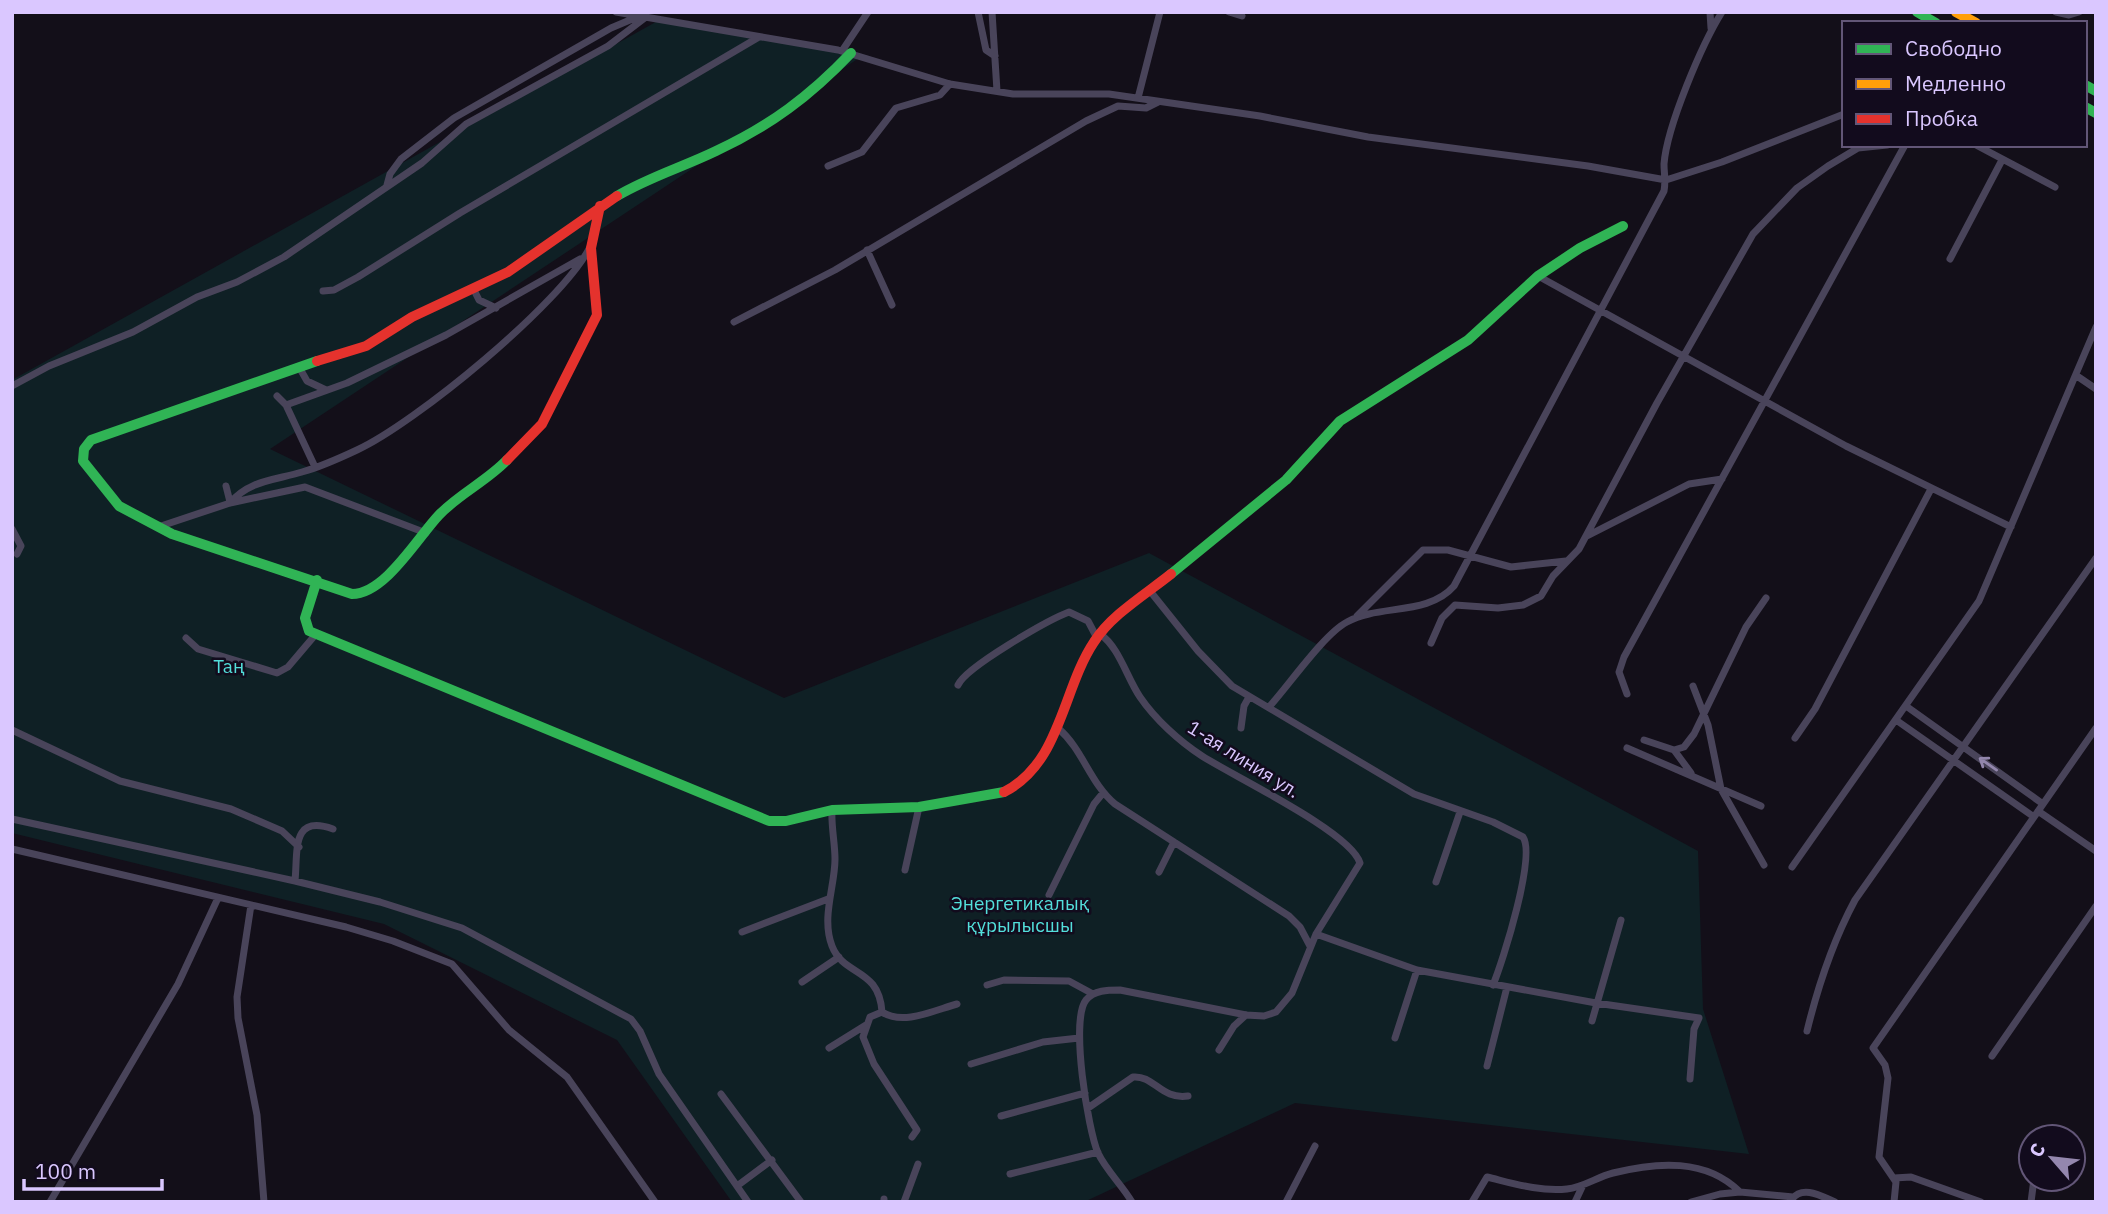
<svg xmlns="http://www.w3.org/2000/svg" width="2108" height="1214" viewBox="0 0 2108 1214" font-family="'IBM Plex Sans',sans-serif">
<rect width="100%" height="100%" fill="#130f19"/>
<!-- garden -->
<path fill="#0f2025" d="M663 18 862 56 270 449 784 698 1149 553 1698 851 1703 1009 1749 1154 1295 1103 1084 1202H732L617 1040 384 924 12 833V380Z"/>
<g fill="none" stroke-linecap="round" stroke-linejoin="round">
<!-- street -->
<path stroke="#49445a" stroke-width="7" d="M616 12 838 50 950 84 1013 94H1109L1260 116 1368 137 1588 166 1666 180 1722 162 1844 114
M978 12 986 50 995 56
M992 12 997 91
M1229 12 1242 16
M1710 12 1711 28
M2056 12 2069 15 2079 12
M842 51 868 12
M1138 98 1160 12
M1976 145 2055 187
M828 166 862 152 896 108 940 95 950 84
M387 185 390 174 401 159 454 118 611 28 637 17
M867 250 892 305
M1950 259 2002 160
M1538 276 1846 446 2011 527
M473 288 479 300 496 308
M323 291 334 290 358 277 460 213 759 37
M734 322 835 270 1086 121 1118 106 1146 108 1158 102
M299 367 307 381 326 390
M2077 376 2096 389
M12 386 49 366 133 332 197 297 237 282 284 257 422 163 466 124 608 46 646 17
M277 396 286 405 315 467
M286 405 347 383 446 335 580 259
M226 486 230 502
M230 503C249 480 276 480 302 472 320 467 340 458 357 450 414 424 562 303 590 247
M158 527 230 503 305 487 426 533
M12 529 21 546 17 554
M1587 536 1689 484 1722 479
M1150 591 1198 651 1232 686 1414 794 1493 822 1523 837C1536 856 1503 961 1493 985
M1357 616 1423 550H1448L1511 567 1566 561
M1100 634C1119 647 1127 678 1140 697 1155 719 1179 741 1202 756 1233 776 1351 832 1360 863L1316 934 1292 993 1276 1012 1264 1016 1246 1015 1120 990C1108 990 1094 990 1086 1000 1070 1020 1088 1130 1098 1153 1106 1170 1122 1185 1132 1202
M186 638 198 649 277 673 288 667 316 634
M1431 643 1442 618 1455 605 1498 608 1523 605 1541 596 1553 576 1579 549 1657 403 1753 234 1797 188 1828 166 1858 148 1887 145
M958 685C966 667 1048 620 1069 612L1088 621 1097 638
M1693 686 1708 725 1721 789 1764 865
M1627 694 1619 672 1624 657 1905 145
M1906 706 2043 804
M1269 707C1289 685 1324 634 1347 622 1379 604 1428 616 1454 586L1664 191C1666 181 1664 173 1664 164 1667 126 1702 44 1722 12
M1896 720 2034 817
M1241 728 1244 706 1249 697
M1059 729C1083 750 1090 783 1115 804L1289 916 1300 927 1310 946
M12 730 120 781 231 809 282 831 299 847
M1795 738 1815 709 1931 489
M1644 740 1674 750
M1627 748 1761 806
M1691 773 1674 750 1684 747 1694 734 1746 627 1766 598
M832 810C831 826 835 843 835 859 835 887 821 917 832 946 844 977 879 967 882 1012 903 1026 935 1010 957 1004
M2038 811 2096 851
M12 819 295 881 380 902 462 928 631 1019 640 1031 659 1074 748 1202
M12 849 346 927 393 941 452 964 509 1030 567 1077 655 1202
M1792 867 1979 601 2096 327
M905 870 919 807
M1159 872 1174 842
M295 881C298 850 291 814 333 829
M1436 882 1460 812
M1049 895 1094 804 1103 793
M251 905 237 997 238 1018 257 1115 264 1202
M742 932 828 899
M1316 934 1417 970 1596 1003 1699 1018 1694 1029 1690 1079
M802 982 839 957
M987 985 1004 980 1069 981 1093 994
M882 1012 870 1017 863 1037 874 1064 917 1130 912 1137
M1592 1021 1621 920
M1807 1031C1818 986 1833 941 1855 900L2096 558
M1395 1038 1417 970
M829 1048 866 1025
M1219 1050 1234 1026 1246 1015
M1992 1056 2096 906
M971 1064 1043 1042 1079 1038
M1487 1066 1507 987
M721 1094 801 1202
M1088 1108 1133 1077C1154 1075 1161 1100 1188 1096
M1001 1116 1085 1093
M1010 1174 1098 1152
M1894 1178 1911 1177 1981 1202
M737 1186 772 1160
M1792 1199C1803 1185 1821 1196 1835 1202
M50 1202 178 984 218 898
M884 1202V1199
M904 1202 918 1164
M1286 1202 1315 1146
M1472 1202 1487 1177C1512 1183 1540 1192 1567 1189 1584 1187 1597 1177 1613 1173 1657 1162 1706 1158 1740 1192L1793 1197
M1575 1202 1583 1185
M1691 1202 1720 1194 1740 1192
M1894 1202 1896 1182 1879 1157 1888 1078 1885 1065 1873 1048 2096 728
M2031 1202 2034 1179"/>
<!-- fast -->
<path stroke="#30b455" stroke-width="10" d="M1917 12 1936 23
M2085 85 2096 91
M2085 107 2096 113
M617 196C649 177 683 167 716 151 770 126 810 96 851 53
M317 361 91 440 84 449 83 461 119 506 172 534 352 594C385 594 418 537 439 515 459 494 487 481 507 460
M1171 574 1286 480 1340 421 1468 340 1538 276 1580 248 1623 226
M317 580 305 618 309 631 769 821H786L832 810 919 807 1004 792"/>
<!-- slow -->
<path stroke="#ff9f0a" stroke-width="10" d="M1956 12 1976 23"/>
<!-- jam -->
<path stroke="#e5322d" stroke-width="10" d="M317 361 366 346 412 317 508 272 617 196
M507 460 542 424 597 315 591 248 600 206
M1004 792C1061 763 1062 690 1094 642 1111 615 1146 594 1171 574"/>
</g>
<!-- one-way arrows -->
<defs><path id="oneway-shaft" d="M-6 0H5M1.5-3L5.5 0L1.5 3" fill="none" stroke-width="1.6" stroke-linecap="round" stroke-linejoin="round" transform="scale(1.75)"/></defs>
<use stroke="#9286ac" href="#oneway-shaft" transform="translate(1988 764) rotate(-145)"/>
<g text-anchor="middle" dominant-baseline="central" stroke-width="5" stroke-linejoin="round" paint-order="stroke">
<!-- park labels -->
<g font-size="19" fill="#53dfdb" stroke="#120b1d">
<text x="229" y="666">Таң</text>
<text x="1020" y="903">Энергетикалық<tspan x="1020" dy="22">құрылысшы</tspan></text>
</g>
<!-- street labels -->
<g font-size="19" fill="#dac7ff" stroke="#120b1d">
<text transform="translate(1244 759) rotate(32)">1-ая линия ул.</text>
</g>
</g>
<!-- border -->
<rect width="2108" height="1214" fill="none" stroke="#dac7ff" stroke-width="28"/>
<!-- legend -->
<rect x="1842" y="21" width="245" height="126" fill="#120b1d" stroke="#625677" stroke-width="2"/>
<rect x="1856" y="44" width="35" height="10" fill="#30b455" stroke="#625677" stroke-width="2"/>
<text x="1905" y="56" font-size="21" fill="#dac7ff">Свободно</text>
<rect x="1856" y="79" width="35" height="10" fill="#ff9f0a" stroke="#625677" stroke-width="2"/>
<text x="1905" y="91" font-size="21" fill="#dac7ff">Медленно</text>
<rect x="1856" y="114" width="35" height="10" fill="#e5322d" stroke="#625677" stroke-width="2"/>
<text x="1905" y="126" font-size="21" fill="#dac7ff">Пробка</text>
<!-- north arrow -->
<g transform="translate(2052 1158) rotate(298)"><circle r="33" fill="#120b1d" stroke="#625677" stroke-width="2"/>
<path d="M0-5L12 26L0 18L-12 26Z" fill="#9487ae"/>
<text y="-10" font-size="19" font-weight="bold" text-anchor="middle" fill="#dac7ff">С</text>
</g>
<!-- scale -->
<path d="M24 1179v10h138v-10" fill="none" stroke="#dac7ff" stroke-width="3.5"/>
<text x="35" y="1179" font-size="21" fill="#dac7ff" stroke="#120b1d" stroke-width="5" paint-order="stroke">100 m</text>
</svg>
